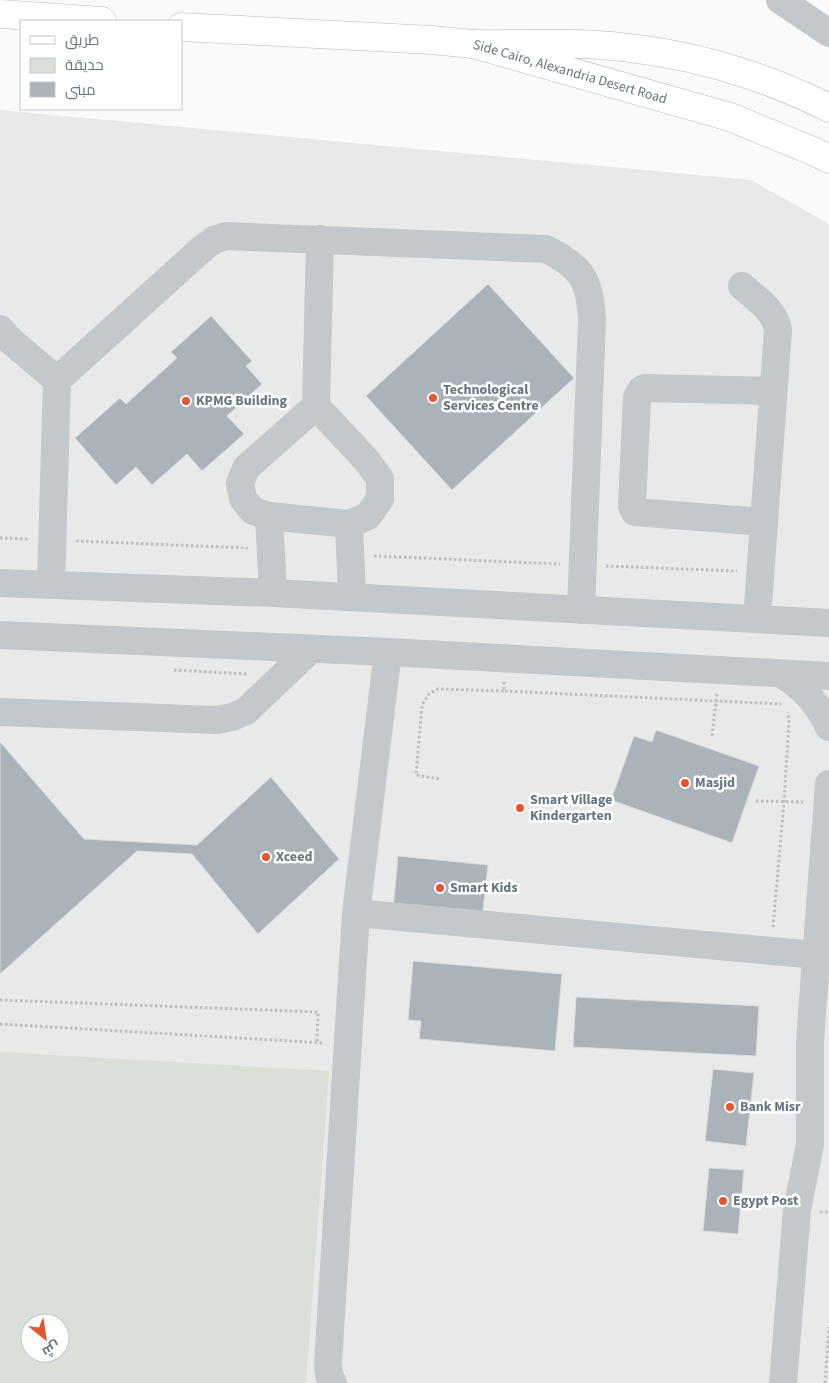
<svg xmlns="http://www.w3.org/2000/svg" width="829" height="1383" viewBox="0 0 829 1383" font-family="'Source Sans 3',Cairo,sans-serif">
<rect width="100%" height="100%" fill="#fafaf8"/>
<!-- built -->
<path fill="#e8e9e9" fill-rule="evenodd" d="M0 110 751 180 829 224V1383H0ZM30 1323H60V1353H30Z"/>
<!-- green -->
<path fill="#dadfd7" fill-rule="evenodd" d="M0 1052 329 1071 306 1383H0ZM30 1323H60V1353H30Z"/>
<!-- building -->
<path fill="#aab3b9" stroke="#dcdcda" d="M488 284 574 378 452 490 366 396Z
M211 316 252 361 246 366 262 384 227 416 244 434 202 471 187 454 152 485 136 467 116 485 75 438 120 398 126 404 177 358 171 352Z
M656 730 759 766 732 843 611 800 634 736 652 742Z
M0 742 84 839 197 845 271 777 339 859 258 934 192 854 137 851 0 974Z
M398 856 488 865 482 919 393 910Z
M413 961 562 974 555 1051 419 1039 421 1021 408 1020Z
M576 997 759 1006 756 1056 573 1047Z
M713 1069 754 1073 746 1146 705 1141Z
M709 1168 744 1170 738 1234 703 1231Z"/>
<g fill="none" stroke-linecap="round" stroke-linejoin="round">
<!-- major casing -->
<g stroke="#b5babe" stroke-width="29">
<path id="major" d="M0 14 102 21
M181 27 432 40 473 44 730 117 815 152 829 159"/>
</g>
<!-- highway casing -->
<g stroke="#b4b9bd" stroke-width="29">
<path id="highway" d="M473 44C525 45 578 41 629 48 699 56 767 77 829 108"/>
</g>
<!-- path -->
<path stroke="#bbbfc2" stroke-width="3" stroke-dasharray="2.5 2.5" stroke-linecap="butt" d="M0 538 28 539
M76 541 248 548
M374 556 560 564
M606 566 737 571
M174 670 247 674
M504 682V691L781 704
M712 736 717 694
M439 779 416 775 422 705 429 694 438 689 504 691
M756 801 803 802
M773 927 784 802 789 721 788 712
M0 1000 318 1012 317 1043
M0 1024 324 1043
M820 1212H829
M825 1383 829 1327"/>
<!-- minor -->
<path stroke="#c3c8cc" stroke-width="28" d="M780 0 829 33
M320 239 316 406 368 462 380 479V499L368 516 349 524 352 597
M742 286C756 299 775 310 778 330L757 619
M0 329 12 342 57 380 203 248 214 240 226 236 546 249C582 267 590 280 592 320L581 610
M269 516 349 524
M764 522 635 512 632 506 637 397 641 390 644 388 773 391
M0 583 273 593 829 623
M51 585 57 380
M273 593 269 516 253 511 243 499 240 483 246 468 316 406
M0 635 388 652 829 676
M781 674C804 687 818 704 829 727
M0 712 217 720 232 717 246 711 311 649
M356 913 816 955
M333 1383 329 1375 328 1363 356 913 388 652
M783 1383 797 1210 810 1145V1041L829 784"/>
<!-- major -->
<use href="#major" stroke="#fff" stroke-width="28"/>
<!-- highway -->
<use href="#highway" stroke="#fff" stroke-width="28"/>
</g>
<!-- markers -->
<g fill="#e4572e" stroke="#fff" stroke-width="2">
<circle cx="433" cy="398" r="5"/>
<circle cx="186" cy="401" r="5"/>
<circle cx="685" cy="783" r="5"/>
<circle cx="520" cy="808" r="5"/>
<circle cx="266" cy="857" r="5"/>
<circle cx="440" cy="888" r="5"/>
<circle cx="730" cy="1107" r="5"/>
<circle cx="723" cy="1201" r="5"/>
</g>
<g text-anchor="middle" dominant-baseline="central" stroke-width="5" stroke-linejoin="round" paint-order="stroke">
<!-- street labels -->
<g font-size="14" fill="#657683" stroke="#fff">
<text transform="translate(570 72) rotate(16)">Side Cairo, Alexandria Desert Road</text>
</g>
<!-- poi labels -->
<g font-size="14" font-weight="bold" fill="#657683" stroke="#fff" text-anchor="start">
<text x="443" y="390">Technological<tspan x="443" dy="16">Services Centre</tspan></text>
<text x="196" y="401">KPMG Building</text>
<text x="695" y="783">Masjid</text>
<text x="530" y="800">Smart Village<tspan x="530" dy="16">Kindergarten</tspan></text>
<text x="276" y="857">Xceed</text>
<text x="450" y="888">Smart Kids</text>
<text x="740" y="1107">Bank Misr</text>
<text x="733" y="1201">Egypt Post</text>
</g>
</g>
<!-- legend -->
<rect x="20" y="20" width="162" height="90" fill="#ffffff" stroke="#c1c8cd"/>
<rect x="30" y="36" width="25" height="8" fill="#ffffff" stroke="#c1c8cd"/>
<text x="65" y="45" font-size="15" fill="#657683">طريق</text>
<rect x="30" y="58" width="25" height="15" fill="#dadfd7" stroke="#c1c8cd"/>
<text x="65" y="70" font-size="15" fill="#657683">حديقة</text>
<rect x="30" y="82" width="25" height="15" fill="#aab3b9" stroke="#c1c8cd"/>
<text x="65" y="95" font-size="15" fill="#657683">مبنى</text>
<!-- north arrow -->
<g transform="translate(45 1338) rotate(150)"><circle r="24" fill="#ffffff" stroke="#c1c8cd"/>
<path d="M0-4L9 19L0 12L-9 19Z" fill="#e4572e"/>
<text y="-8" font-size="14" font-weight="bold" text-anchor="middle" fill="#657683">ش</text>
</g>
</svg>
